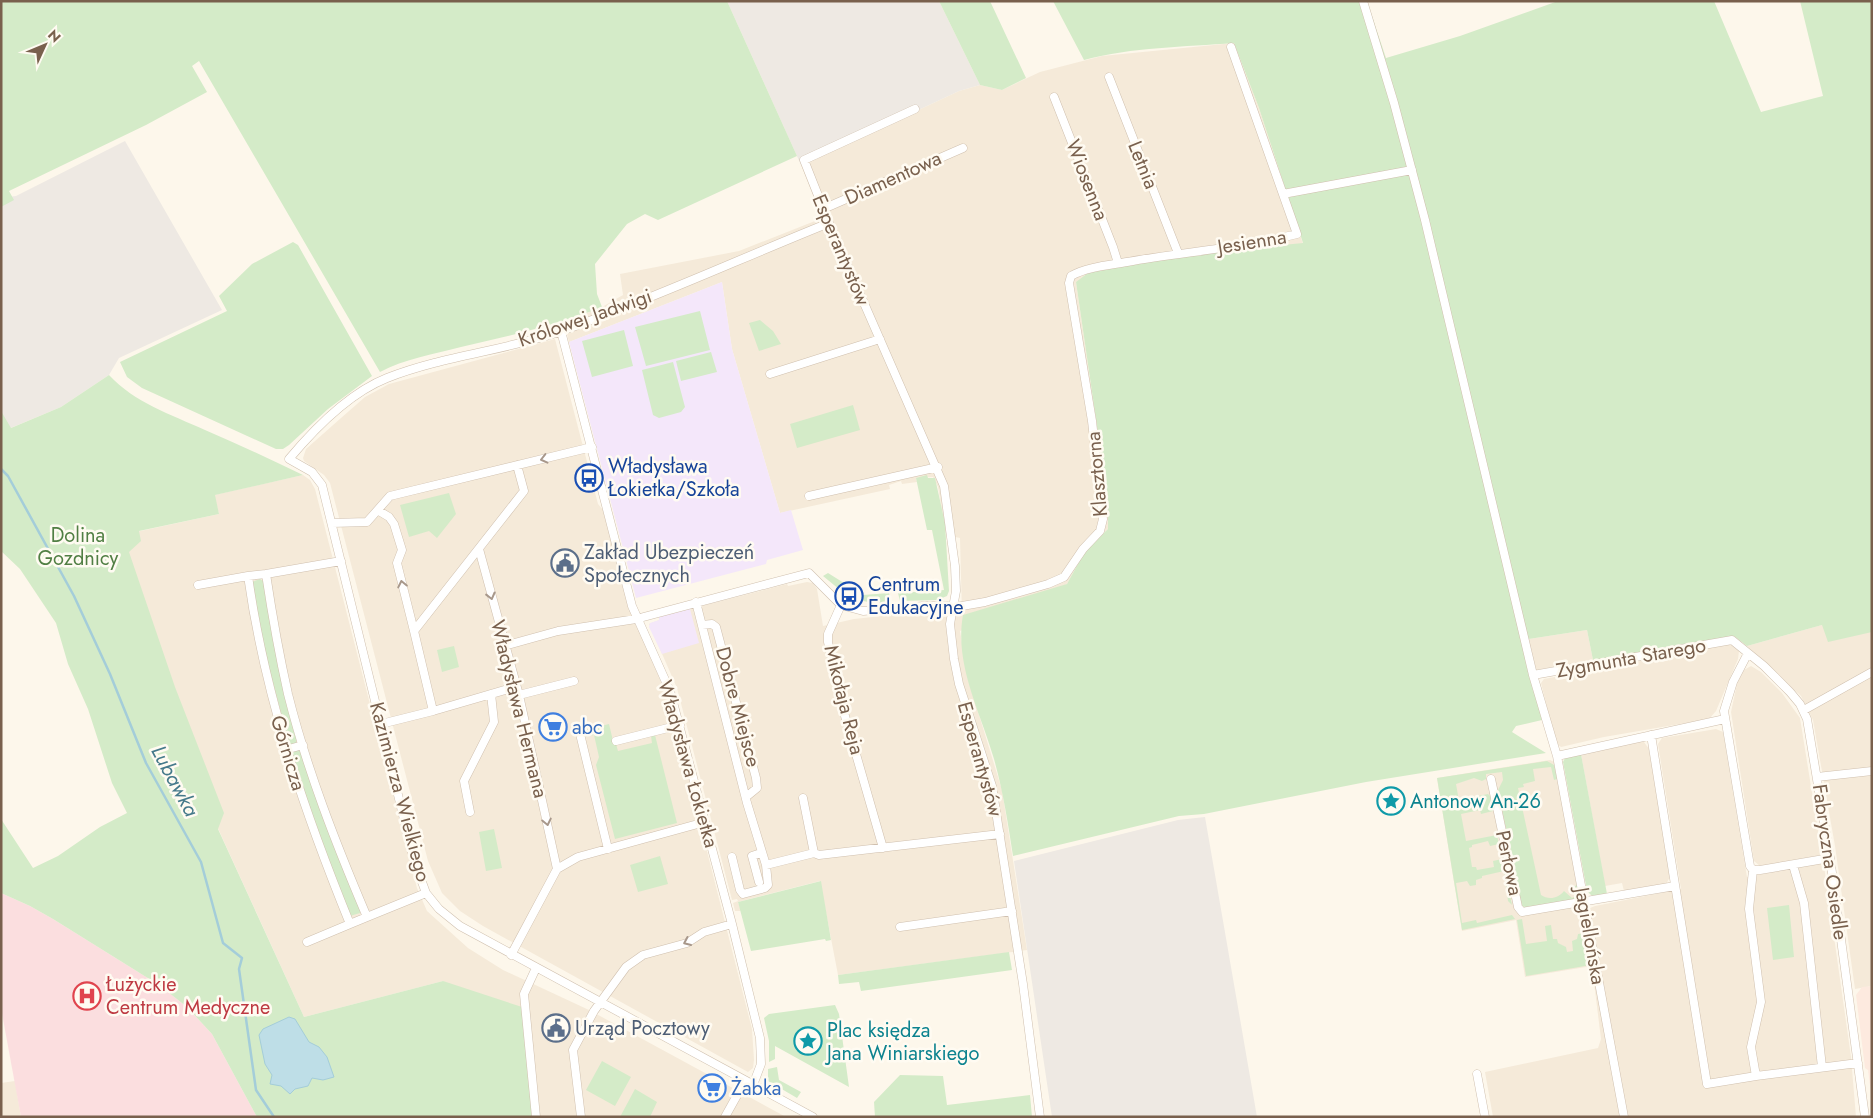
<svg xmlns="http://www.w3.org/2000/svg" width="1873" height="1118" viewBox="0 0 1873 1118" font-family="Jost,sans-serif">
<rect width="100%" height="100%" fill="#fdf7eb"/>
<!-- residential -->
<path fill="#f5ead9" d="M1234 43 1259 108 1303 244 1184 255 1076 282 1098 433 1108 511V529L1085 551 1067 584 960 631 968 679 1002 790 1027 950 838 975 820 881 738 902 741 911H735L733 903 738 901 737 899 732 900 677 688 649 624 659 620V617L787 584 788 586 807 582 813 583 817 589 823 626 854 619 919 612 940 617 962 615 960 538 946 535 938 487 933 477 916 478 917 482 902 484 901 481 889 485 890 489 780 513 732 349 722 282 569 342 564 322 602 307 623 295 620 274 739 251 820 219 821 216 801 165 959 91 980 85 1002 90 1040 72 1102 56Z
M555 339 598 504 603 510 627 601 669 701 752 1029 754 1060 753 1068 748 1072 483 926 460 911 442 893 428 861 330 483 324 475 304 461 303 458 306 449 341 418 365 397 389 384Z
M303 475 310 480 315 489 417 888 427 911 468 948 503 970 589 1010 786 1117H533L443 981 304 1017 185 756 122 535 219 514 214 495Z
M1822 625 1872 632V986L1855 989 1835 846 1813 720 1801 696 1747 646Z
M1587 630 1593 660 1529 671 1522 640Z
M1731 644 1739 651 1738 659 1716 711 1709 719 1604 737 1561 747 1556 743 1541 683 1544 679Z
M1751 666 1761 672 1782 693 1800 718 1822 855 1760 866 1754 861 1731 712 1737 684 1744 670Z
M1716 729 1723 732 1747 877 1821 863 1824 866 1851 1057 1856 1117H1493L1485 1072 1598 1048 1601 1039 1592 966 1525 977 1516 920 1462 931 1437 778 1550 760 1554 762 1583 911 1595 906 1681 889 1658 744 1662 738Z
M1637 742H1644L1649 749 1670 877 1666 884 1624 891 1622 883 1605 886 1581 754Z
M15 1081 21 1117H1V1083Z"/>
<!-- commercial -->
<path fill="#fdeadf" d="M1872 986V1100L1868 1070 1865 1068 1856 995 1862 987Z"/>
<!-- industrial -->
<path fill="#eee9e3" d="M727 1H939L980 85 959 91 801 165Z
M125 141 222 310 119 358 109 375 61 407 1 432V198L16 196Z
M1205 817 1257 1117H1052L1014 861 1178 820Z"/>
<!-- education -->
<path fill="#f4e7fa" d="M722 282 732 349 780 513 791 510 803 550 767 560 766 564 636 598 569 342Z
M690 609 699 643 662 654 649 627 650 623 659 620V617Z"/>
<!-- medical -->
<path fill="#fbdedf" d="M1 893 30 906 53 919 159 985 187 1007 212 1034 257 1117H21L1 1008Z"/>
<!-- green -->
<path fill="#d4ebc8" d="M1 1H727L797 156 658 220 645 214 627 224 595 264 597 294 602 307C557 325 509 336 461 347 435 354 404 359 380 372L199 61 192 66 207 92 146 125 9 191 14 200 1 207Z
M939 1H990L1026 78 1002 90 980 85Z
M1053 1H1367L1386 58 1460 36 1558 1H1714L1761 112 1823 96 1800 1H1872V632L1828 642 1822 625 1747 646 1734 636 1593 660 1587 630 1523 640 1542 720 1516 726 1512 732 1546 753 1366 782 1204 814 1179 816 1013 856C1008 823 1003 791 994 759 981 713 954 665 963 615L1067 584 1085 551 1108 529V511L1098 433 1076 282 1088 273 1184 255 1303 243 1259 108 1234 43C1185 47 1132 47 1084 60Z
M293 242 298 245 372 376 328 409 289 445 283 449H276L142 388 127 377 120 362 227 311 219 296 252 264Z
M700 311 710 350 646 366 635 327Z
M760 320 773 331 781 344 759 351 749 323Z
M624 330 633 366 592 377 582 341Z
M711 352 717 372 681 381 676 361Z
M673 362 685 407 681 412 659 418 653 415 642 370Z
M109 375C135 403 170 414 205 430 238 444 270 459 303 475L215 495 219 514 139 531 141 541 129 552 175 687 224 813 218 829 304 1017 443 981 522 1007 533 1117H257L212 1034 187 1007 159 985 53 919 30 906 1 893V819L33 868 58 856 100 827 127 813 112 783 88 709 68 664 56 623 20 569 1 551V411L11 428 61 407Z
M853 405 860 430 797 448 790 424Z
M927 475 928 478H935L945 523 949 591 947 596 937 600 900 601 898 593 944 590 932 530H927L916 478Z
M449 493 456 514 437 538 429 531 409 537 400 505Z
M828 573 863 595 889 593 891 602 873 603 854 599 855 596 846 592 845 594 823 576Z
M260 579 263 581 297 738 296 743 290 745 261 639 252 582Z
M454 646 459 667 442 672 437 650Z
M609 724 614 745 616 744 618 751 652 743 651 736 655 735 677 823 615 839 596 765 599 757 594 735 582 737 581 731Z
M298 749 300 750 335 848 360 910V913L350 916 324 852 291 752Z
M1581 754 1607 894 1592 896 1587 891 1563 762 1565 758Z
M1547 761 1554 765 1557 779 1554 780 1551 767 1533 769 1535 781 1523 784 1524 787 1518 788 1541 895C1548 900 1558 899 1564 891L1572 898 1578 894 1573 887 1577 885 1579 894 1575 899 1527 908 1522 906 1498 790 1503 780 1502 772 1486 774V779L1482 781 1474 778 1456 784 1459 801 1464 800 1465 803 1478 800V796L1488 794 1490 796 1493 811 1481 814 1480 810 1461 814 1466 841 1497 835 1499 844 1490 846 1488 841 1472 845V847L1469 848 1472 867H1476L1477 870 1494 867 1493 861 1502 859 1512 905 1508 901 1504 871 1482 876V878L1476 880V885L1470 886 1467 881 1456 883 1462 923 1476 920 1477 923 1512 915 1515 919 1462 930 1437 778Z
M494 829 502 868 486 871 479 832Z
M660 856 668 884 638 892 630 865Z
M821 881 831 940 826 941 825 939 751 951 738 902Z
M1789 905 1794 957 1773 960 1767 908Z
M1522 919 1526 944 1547 941 1545 926 1551 925 1553 939H1557L1558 943 1566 947 1567 952 1573 951 1572 941 1577 939 1578 934 1585 933 1591 965 1526 976 1517 920Z
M1009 952 1012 970 861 991 859 982 839 984 838 975Z
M835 1005 839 1014 849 1087 775 1046V1059L769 1062V1041L764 1018 769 1014Z
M602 1061 631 1077 615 1106 586 1090Z
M777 1067 779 1080 801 1092 797 1098 768 1081V1069Z
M900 1075 943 1076 947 1105 1030 1095 1032 1117H875L874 1102Z
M635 1089 657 1102 650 1117H620Z"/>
<!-- water -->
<path fill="#bedee7" stroke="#a4cdd9" d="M289 1017 295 1019 309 1042 319 1047 327 1057 334 1077 323 1080 312 1078 308 1086 295 1089 290 1094 281 1086 270 1084 272 1075 265 1064 259 1035 263 1029Z"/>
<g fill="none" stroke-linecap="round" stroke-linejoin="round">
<!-- stream -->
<path stroke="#a4cdd9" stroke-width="2.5" d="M1 469 8 476 74 596 110 674 146 763 201 862 223 943 242 958 239 969 256 1090 274 1117"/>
<!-- minor casing -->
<g stroke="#d0c0af" stroke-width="9">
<path id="minor" d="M1363 1 1394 103 1425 220 1533 675 1557 756 1624 1117
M1109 77 1178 253
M1054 97 1113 247 1118 263
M915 109 804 160 829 223 944 486 955 566 956 591 950 624 954 659 959 684 992 786 1023 984 1040 1117
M1283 194 1412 170
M823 209 963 148
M561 331 632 606 670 691 732 924 760 1038 761 1064 753 1085
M770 374 880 339
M809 496 938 467
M379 511 389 517 394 524 402 550 397 563 414 631
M332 523 367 522 390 496 592 447
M479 549 519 695 557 869
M266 574C272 614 279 654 288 694 307 770 336 844 367 917L350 924C304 811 265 697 248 576Z
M266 574 341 561
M198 585 248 576
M696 602 747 803 766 865 814 853 803 798
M841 605 828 634V642L843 709 883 848
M702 625 712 624 716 627 756 778 757 788 746 797
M504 646 558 631 636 619 809 573 841 605 863 611 924 606H962L985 602 1048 584 1064 577 1083 549 1100 531 1103 519 1092 421 1069 283 1071 276C1086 267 1110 265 1127 262 1183 252 1241 248 1297 234L1231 47
M1748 653 1733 682 1724 711 1750 866 1753 870H1760L1830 858
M1533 675 1732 640 1764 666 1790 692 1800 704 1807 719 1830 858 1865 1117
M519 695 574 681
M1804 710 1872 672
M433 711 515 687
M381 724 433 711 414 631 524 491 517 465
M1651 735 1707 1084 1756 1076
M581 738 608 849
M616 741 680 725
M285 750 303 745
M1557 756 1725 719
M1817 777 1872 771
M1491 779 1518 907 1522 912 1675 886
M470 812 464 781 494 722 491 694
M814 853 819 855 1000 834
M732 857 740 890 743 894 765 888 768 885 766 865
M1793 865 1804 903 1822 1067
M1753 870 1749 909 1761 1002 1751 1047 1756 1076 1858 1063
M759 882 752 856 761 853
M367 917 426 893
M900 927 1012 911
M307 942 350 924
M511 955 557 869 578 857 705 822
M536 968 524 994 536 1117
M1477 1074 1485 1117
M581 1117 573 1050 594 1011 626 967 643 955 687 943 704 932 732 924
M725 1117 745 1081
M813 1117 460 926 439 909 426 893 414 860 322 485 312 472 289 459C315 428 349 393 387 378 443 356 503 351 559 332 651 300 739 259 829 223"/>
</g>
<!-- minor -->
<use href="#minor" stroke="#fff" stroke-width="8"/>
</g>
<!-- one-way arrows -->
<defs><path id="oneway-chevron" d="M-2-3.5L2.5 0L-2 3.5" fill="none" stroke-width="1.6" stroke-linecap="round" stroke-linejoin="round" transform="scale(1.25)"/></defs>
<g stroke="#a8988b">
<use href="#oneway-chevron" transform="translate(544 459) rotate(166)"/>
<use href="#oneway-chevron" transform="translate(402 584) rotate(-102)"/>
<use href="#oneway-chevron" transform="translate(491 596) rotate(76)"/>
<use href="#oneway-chevron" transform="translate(547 822) rotate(78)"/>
<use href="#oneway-chevron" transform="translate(687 942) rotate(156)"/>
</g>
<!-- icons -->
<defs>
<g id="bus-ring" transform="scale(1.4375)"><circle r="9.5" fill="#fffbf2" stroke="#1a4fb4" stroke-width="1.5"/><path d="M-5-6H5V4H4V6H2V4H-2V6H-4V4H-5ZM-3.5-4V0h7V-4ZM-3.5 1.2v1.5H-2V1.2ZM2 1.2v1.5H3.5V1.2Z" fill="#1a4fb4"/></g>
<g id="civic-ring" transform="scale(1.4375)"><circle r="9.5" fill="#fffbf2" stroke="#5c6f8a" stroke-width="1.5"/><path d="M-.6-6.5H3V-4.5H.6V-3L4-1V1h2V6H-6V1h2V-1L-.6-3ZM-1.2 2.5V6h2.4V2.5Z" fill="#5c6f8a"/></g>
<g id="supermarket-ring" transform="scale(1.4375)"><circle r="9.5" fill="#fffbf2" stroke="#3f7fe0" stroke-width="1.5"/><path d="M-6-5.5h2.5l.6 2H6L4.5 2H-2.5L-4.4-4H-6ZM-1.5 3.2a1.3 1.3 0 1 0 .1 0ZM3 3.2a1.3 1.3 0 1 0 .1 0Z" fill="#3f7fe0"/></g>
<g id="sight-ring" transform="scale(1.4375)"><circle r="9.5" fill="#fffbf2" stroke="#0f9aa8" stroke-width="1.5"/><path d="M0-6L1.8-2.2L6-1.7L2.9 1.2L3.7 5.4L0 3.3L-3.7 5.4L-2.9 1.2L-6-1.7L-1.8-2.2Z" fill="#0f9aa8"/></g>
<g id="hospital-ring" transform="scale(1.4375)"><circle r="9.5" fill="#fffbf2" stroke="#e0444e" stroke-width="1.5"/><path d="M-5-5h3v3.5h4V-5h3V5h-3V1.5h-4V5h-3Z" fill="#e0444e"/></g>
</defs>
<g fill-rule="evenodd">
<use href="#bus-ring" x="589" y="478"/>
<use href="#civic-ring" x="565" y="563"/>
<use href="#bus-ring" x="849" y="596"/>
<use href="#supermarket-ring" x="553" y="727"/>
<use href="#sight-ring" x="1391" y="801"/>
<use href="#hospital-ring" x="87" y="996"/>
<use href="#civic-ring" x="556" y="1028"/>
<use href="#sight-ring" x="808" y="1041"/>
<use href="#supermarket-ring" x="712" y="1088"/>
</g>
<g text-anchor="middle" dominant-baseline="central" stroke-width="5" stroke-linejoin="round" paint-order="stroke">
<!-- street labels -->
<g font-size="20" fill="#79604d" stroke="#fffbf2">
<text transform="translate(1143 165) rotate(68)">Letnia</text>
<text transform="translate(893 178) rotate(-24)">Diamentowa</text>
<text transform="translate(1087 180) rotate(69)">Wiosenna</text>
<text transform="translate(1252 242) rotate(-9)">Jesienna</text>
<text transform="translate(841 250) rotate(67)">Esperantystów</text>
<text transform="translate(585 318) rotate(-19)">Królowej Jadwigi</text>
<text transform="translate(1097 474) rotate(-95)">Klasztorna</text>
<text transform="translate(1631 658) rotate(-10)">Zygmunta Starego</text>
<text transform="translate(844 700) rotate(76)">Mikołaja Reja</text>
<text transform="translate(738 707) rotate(75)">Dobre Miejsce</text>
<text transform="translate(519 709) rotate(76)">Władysława Hermana</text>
<text transform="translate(288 753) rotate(73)">Górnicza</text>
<text transform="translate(980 759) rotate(74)">Esperantystów</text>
<text transform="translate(688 764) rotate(74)">Władysława Łokietka</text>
<text transform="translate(400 792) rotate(75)">Kazimierza Wielkiego</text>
<text transform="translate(1830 862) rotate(82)">Fabryczna Osiedle</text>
<text transform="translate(1509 863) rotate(78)">Perłowa</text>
<text transform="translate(1590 936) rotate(80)">Jagiellońska</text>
</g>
<!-- transit labels -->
<g font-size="20" fill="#164399" stroke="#fffbf2" text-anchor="start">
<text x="608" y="466">Władysława<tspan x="608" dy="23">Łokietka/Szkoła</tspan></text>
<text x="868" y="584">Centrum<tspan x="868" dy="23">Edukacyjne</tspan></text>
</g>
<!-- park labels -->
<g font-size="20" fill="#517f44" stroke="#fffbf2">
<text x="78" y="535">Dolina<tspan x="78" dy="23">Gozdnicy</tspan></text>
</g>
<!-- service labels -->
<g font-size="20" fill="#4e5e75" stroke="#fffbf2" text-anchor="start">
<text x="584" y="552">Zakład Ubezpieczeń<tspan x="584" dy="23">Społecznych</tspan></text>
<text x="575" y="1028">Urząd Pocztowy</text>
</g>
<!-- shop labels -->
<g font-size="20" fill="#366cbe" stroke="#fffbf2" text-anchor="start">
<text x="572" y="727">abc</text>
<text x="731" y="1088">Żabka</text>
</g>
<!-- culture labels -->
<g font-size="20" fill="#0d838f" stroke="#fffbf2" text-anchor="start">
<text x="1410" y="801">Antonow An-26</text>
<text x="827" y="1030">Plac księdza<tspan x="827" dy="23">Jana Winiarskiego</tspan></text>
</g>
<!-- health labels -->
<g font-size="20" fill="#be3a42" stroke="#fffbf2" text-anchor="start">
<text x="106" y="984">Łużyckie<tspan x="106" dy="23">Centrum Medyczne</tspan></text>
</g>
<!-- water labels -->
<g font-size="21" font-style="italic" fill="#467a8b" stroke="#fffbf2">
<text transform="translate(175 781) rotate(62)">Lubawka</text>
</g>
</g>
<!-- border -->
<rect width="1873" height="1118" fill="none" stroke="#79604d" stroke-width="5"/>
<!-- north arrow -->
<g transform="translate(45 45) rotate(46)" stroke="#fffbf2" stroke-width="4" paint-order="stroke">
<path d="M0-4L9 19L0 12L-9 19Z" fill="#79604d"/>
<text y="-8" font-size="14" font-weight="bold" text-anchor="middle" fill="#79604d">N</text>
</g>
</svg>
